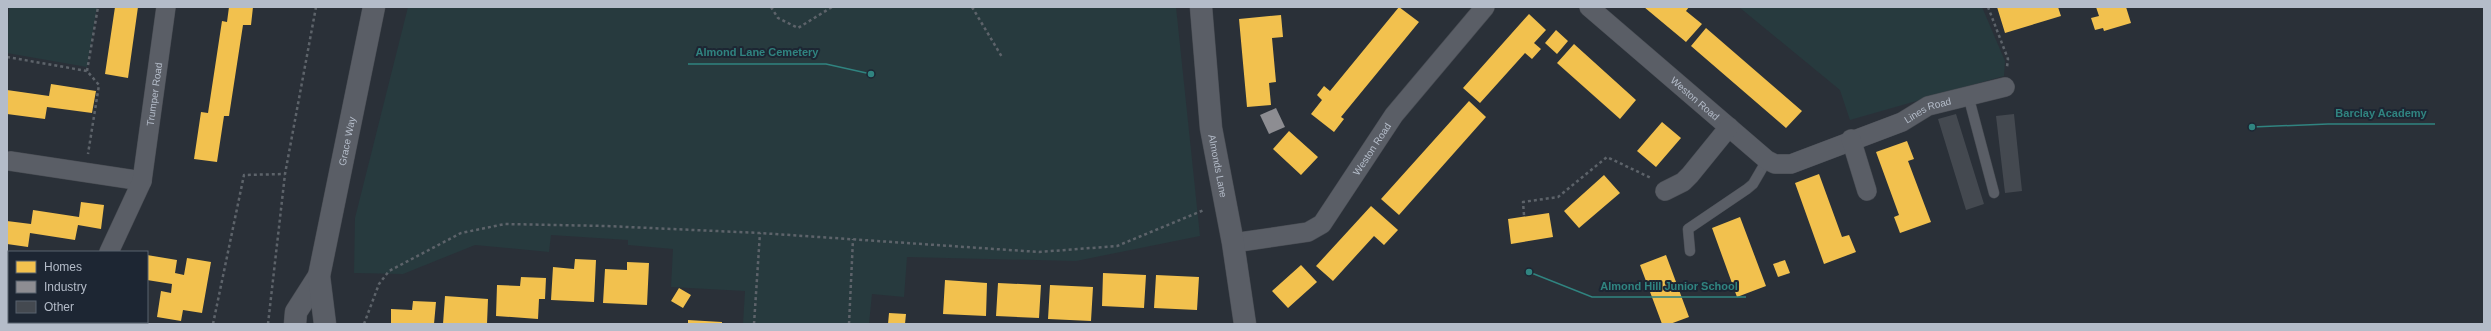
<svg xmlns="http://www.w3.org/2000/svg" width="2491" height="331" viewBox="0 0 2491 331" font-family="Helvetica,sans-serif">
<rect width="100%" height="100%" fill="#2a3038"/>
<!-- green -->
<path fill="#273a3e" d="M9 7H97L87 67 7 53Z
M408 7H1176L1200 236 1076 261 907 257 904 297 872 294 869 324H743L745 291 671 287 673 249 628 245V240L551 235 549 252 475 245 403 274 354 273 355 218Z
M1739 7H1982L2005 61 2004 76 1850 120 1840 90Z
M7 318 9 322 40 324H7Z"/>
<!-- homes -->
<path fill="#f2c14e" d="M115 7H138L128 78 105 74Z
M229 7H253L251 25H243L229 116H224L217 162 194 159 201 112 208 113 222 21 227 22Z
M1399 7 1419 22 1341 117 1344 119 1334 132 1311 114 1322 100 1317 95 1324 86 1330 91Z
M1644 7H1689L1686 11 1702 24 1686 42Z
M1997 7H2058L2061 16 2005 33Z
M2096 7H2126L2131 23 2104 31 2103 28 2095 30 2091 18 2099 16Z
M1529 14 1546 30 1534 43 1541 49 1532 59 1525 53 1480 103 1463 88Z
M1281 15 1283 37 1272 38 1276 82 1269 83 1271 105 1247 107 1239 19Z
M1706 28 1802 111 1786 128 1691 46Z
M1556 30 1568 41 1557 54 1545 43Z
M1574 44 1636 100 1620 119 1557 63Z
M51 84 96 91 92 113 47 107 45 119 7 114V90L49 96Z
M1469 101 1486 117 1399 215 1381 199Z
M1662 122 1681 138 1656 167 1637 151Z
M1289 131 1318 157 1301 175 1273 149Z
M1907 141 1914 159 1908 161 1931 222 1900 233 1894 217 1899 215 1876 152Z
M1819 174 1842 237 1849 235 1856 252 1824 264 1795 183Z
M1604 175 1620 193 1579 228 1564 211Z
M81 202 104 205 101 229 78 225 75 240 30 233 28 247 7 244V221L31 224 33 210 79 217Z
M1371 206 1398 230 1384 245 1374 236 1333 281 1316 266Z
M1549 213 1553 237 1511 244 1508 219Z
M1740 217 1766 286 1737 297 1712 228Z
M147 255 177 260 175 273 184 275 187 258 211 262 202 313 183 310 181 321 157 317 161 291 171 293 172 284 147 280Z
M1666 255 1689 317 1670 324H1662L1640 265Z
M575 259 596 260 594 302 551 300 553 267 574 269Z
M1785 260 1790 273 1778 277 1773 264Z
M627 262 649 263 647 305 603 303 605 269 627 270Z
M1301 265 1317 282 1288 308 1272 291Z
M1103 273 1146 275 1144 308 1102 306Z
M1156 275 1199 277 1197 310 1154 308Z
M521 277 546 278 545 299H539L538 319 496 316 497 285 520 286Z
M945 280 987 283 986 316 943 314Z
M998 283 1041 285 1039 318 996 316Z
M1050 285 1093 287 1091 321 1048 319Z
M679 288 691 295 683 308 671 301Z
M445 296 488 299 487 324H443Z
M413 301 436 302 434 324H391V309L412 310Z
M889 313 906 314 905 324H888Z
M688 320 722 322V324H688Z"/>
<!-- industry -->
<path fill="#8d8d92" d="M1276 108 1285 127 1269 134 1260 115Z"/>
<!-- building -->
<path fill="#444950" d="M1956 114 1984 204 1966 210 1938 119Z
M2014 114 2022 191 2005 193 1996 116Z"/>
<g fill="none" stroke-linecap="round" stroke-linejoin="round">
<!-- service casing -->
<g stroke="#484c53" stroke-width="11">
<path id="service" d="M1968 95 1994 193
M1690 251 1688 229 1747 189 1753 184 1767 160"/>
</g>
<!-- minor casing -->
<g stroke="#484c53" stroke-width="20">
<g id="minor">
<path id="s1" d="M1589 7 1767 160 1775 164H1791L1902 122 1928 106 2005 87"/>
<path d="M1851 139 1867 191"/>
<path d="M10 161 142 181"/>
<path d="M1665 191 1683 182 1690 175 1729 127"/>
<path id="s2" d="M1233 243 1308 232 1322 224 1394 115 1485 7"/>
<path id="s3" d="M109 252 142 181 166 7"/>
<path d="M72 324 73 322"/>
</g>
</g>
<!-- tertiary casing -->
<g stroke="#484c53" stroke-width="23">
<g id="tertiary">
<path id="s4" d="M1201 7 1211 128 1233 243 1245 324"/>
<path d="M295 324 296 312 319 276"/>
<path id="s5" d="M325 324 319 276 374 7"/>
</g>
</g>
<!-- path -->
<path stroke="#5d636a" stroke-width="2.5" stroke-dasharray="3 3" stroke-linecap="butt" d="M771 7 778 18 798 28 832 7
M972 7 1002 57
M1988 7 2008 59 2007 67
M7 57 87 71 99 85 88 154
M87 71 98 7
M1524 215 1523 202 1558 197 1607 157 1651 178
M7 311H9
M213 324 244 175 285 174
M268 324 285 174 316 7
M364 324 379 284 389 271 461 233 505 224 606 226 760 233 1039 252 1117 246 1204 210
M754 324 760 233
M849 324 853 239"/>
<!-- service -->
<use href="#service" stroke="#5a5e66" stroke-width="10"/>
<!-- minor -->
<use href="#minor" stroke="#5a5e66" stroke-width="19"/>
<!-- tertiary -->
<use href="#tertiary" stroke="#5a5e66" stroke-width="22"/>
</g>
<g text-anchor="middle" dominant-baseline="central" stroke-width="4" stroke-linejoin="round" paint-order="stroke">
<!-- street labels -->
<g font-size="10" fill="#b4bcc9" stroke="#1d2633">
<text stroke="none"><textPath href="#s3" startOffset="166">Trumper Road</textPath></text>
<text stroke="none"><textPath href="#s1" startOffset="140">Weston Road</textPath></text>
<text stroke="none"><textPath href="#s1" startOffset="407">Lines Road</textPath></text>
<text stroke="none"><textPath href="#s5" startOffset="186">Grace Way</textPath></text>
<text stroke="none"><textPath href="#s2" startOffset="182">Weston Road</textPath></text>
<text stroke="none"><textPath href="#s4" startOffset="160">Almonds Lane</textPath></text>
</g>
</g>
<!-- callouts -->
<path fill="none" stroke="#308480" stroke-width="1.5" d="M871 74L826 64H688M2252 127L2328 124H2435M1529 272L1592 297H1746"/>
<g fill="#308480" stroke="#1d2633" stroke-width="1.5">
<circle cx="871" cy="74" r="4"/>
<circle cx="2252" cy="127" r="4"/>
<circle cx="1529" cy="272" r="4"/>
</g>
<g font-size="11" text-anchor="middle" font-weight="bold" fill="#308480" stroke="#1d2633" stroke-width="4" stroke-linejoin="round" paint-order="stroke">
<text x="757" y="56">Almond Lane Cemetery</text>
<text x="2381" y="117">Barclay Academy</text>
<text x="1669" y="290">Almond Hill Junior School</text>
</g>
<!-- border -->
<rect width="2491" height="331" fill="none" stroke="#b4bcc9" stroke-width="16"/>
<!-- legend -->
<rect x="8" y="251" width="140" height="72" fill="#1d2633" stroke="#59626f"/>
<rect x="16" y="261" width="20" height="12" fill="#f2c14e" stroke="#59626f"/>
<text x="44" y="271" font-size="12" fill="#b4bcc9">Homes</text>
<rect x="16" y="281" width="20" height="12" fill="#8d8d92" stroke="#59626f"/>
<text x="44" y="291" font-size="12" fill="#b4bcc9">Industry</text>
<rect x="16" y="301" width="20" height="12" fill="#444950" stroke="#59626f"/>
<text x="44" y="311" font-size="12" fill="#b4bcc9">Other</text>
</svg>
